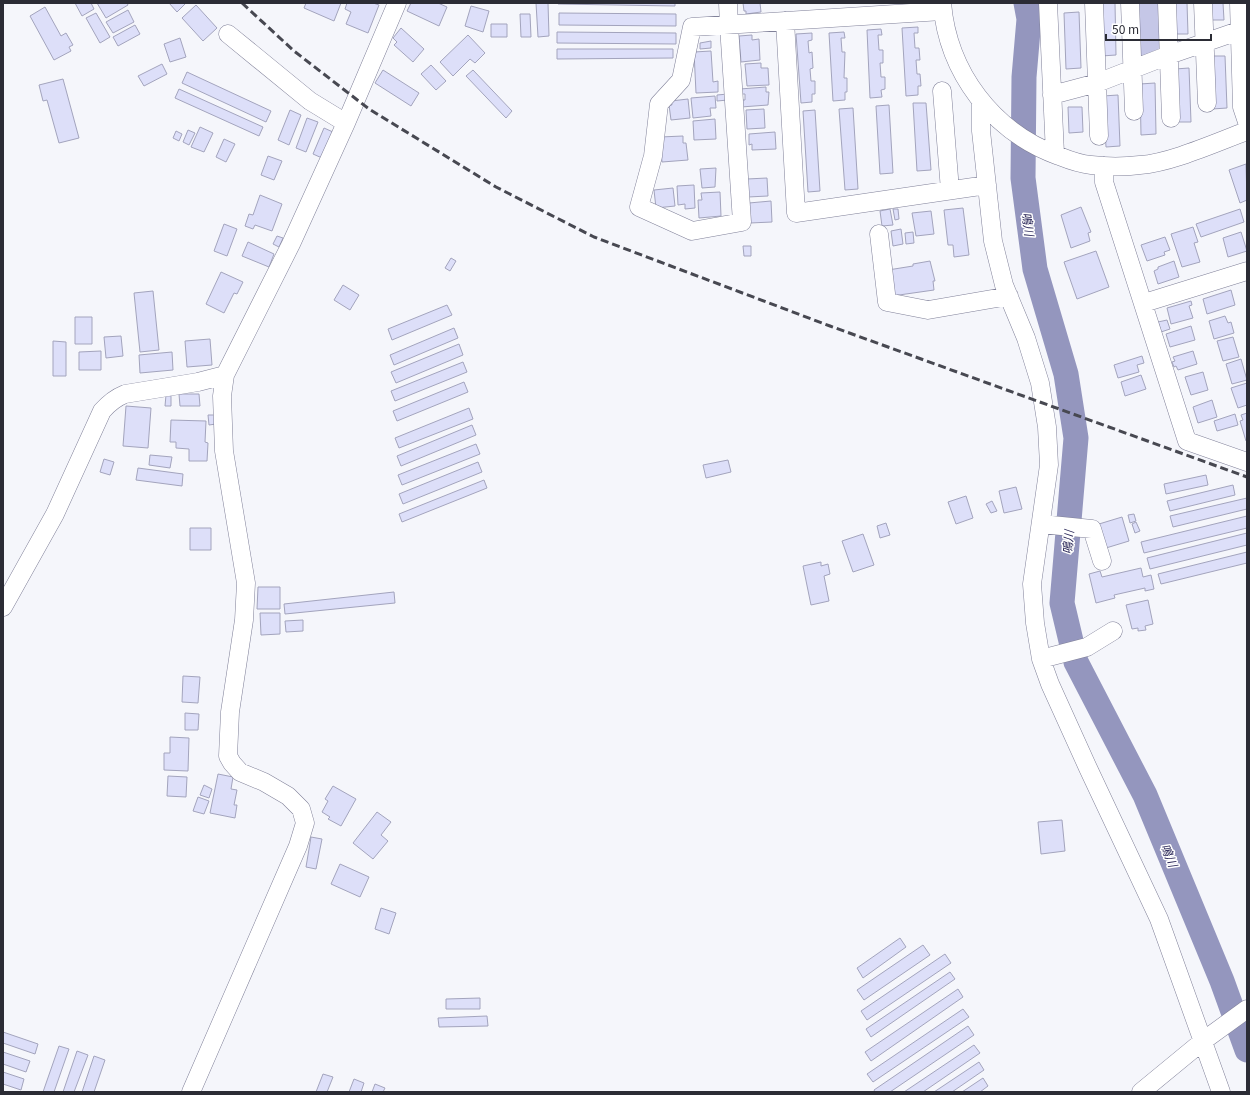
<svg xmlns="http://www.w3.org/2000/svg" width="1250" height="1095" viewBox="0 0 1250 1095" font-family="Georgia,'Noto Sans JP',serif">
<rect width="100%" height="100%" fill="#f5f6fb"/>
<!-- park -->
<path fill="#c5c7e7" d="M1135 3H1163L1165 46 1138 58Z"/>
<g fill="none" stroke-linecap="round" stroke-linejoin="round">
<!-- river -->
<path stroke="#9496be" stroke-width="25" d="M1026 3 1029 19 1024 77 1023 178 1035 269 1066 374 1076 438 1062 603 1076 662 1145 795 1222 981 1247 1050"/>
</g>
<!-- building -->
<path fill="#dddff9" stroke="#a3a4bd" d="M75 3H91L94 9 82 16Z
M97 3H127L128 5 106 18Z
M169 3H186L177 12Z
M306 3H341L334 21 304 8Z
M347 3H373L379 5 368 33 346 24 351 12 345 9Z
M411 3H438L447 7 439 26 407 11Z
M536 3H548L549 36 538 37Z
M558 3H675V6L558 4Z
M743 3H760L761 12 746 14V11H744Z
M1099 3H1115L1116 55 1101 56Z
M1173 3H1187L1188 34H1174Z
M1208 3H1223L1224 20H1209Z
M196 5 217 28 203 41 182 18Z
M471 6 489 11 483 32 465 26Z
M45 7 61 36 66 33 73 45 69 47 71 51 54 60 30 16Z
M128 10 134 22 113 33 106 22Z
M1079 12 1081 68 1066 69 1064 13Z
M96 13 110 37 100 43 86 18Z
M559 13 676 14V26L559 25Z
M520 14H530L531 37H521Z
M491 24H507V37H491Z
M135 25 140 34 118 46 113 37Z
M918 27V33H914L915 48H919L920 60H916L917 74H920L921 86H918V95L906 96 902 28Z
M401 28 424 49 413 62 394 45 397 42 393 38Z
M881 29 882 35H878L879 50H883V63H880L881 77H885V89L881 90 882 97 870 98 867 30Z
M557 32 676 33V44L557 43Z
M844 32 845 38H841L842 52H845L844 78H847V92H845V100L833 101 829 33Z
M812 33V40L808 41 809 53 812 52 813 68 810 69 811 81H815V94H812V102L801 103 796 34Z
M468 35 485 53 475 63 470 59 453 76 440 62Z
M752 35V40L759 39 760 60 741 62 739 36Z
M180 38 186 57 170 62 164 44Z
M711 41V48L700 49V43Z
M557 49H673V58L557 59Z
M711 51 713 82 718 81V92L696 93 694 52Z
M1210 56H1225L1227 108 1212 109Z
M761 63V68H768L769 85 747 86 745 64Z
M162 64 167 74 144 86 138 76Z
M431 65 446 81 436 90 421 74Z
M1189 68 1191 122H1176L1175 69Z
M383 70 419 93 411 106 375 83Z
M473 70 512 111 506 118 466 76Z
M187 72 271 111 266 122 182 83Z
M63 79 79 138 59 143 47 100 43 101 39 85Z
M1155 83 1156 134 1141 135 1140 84Z
M766 87V92H769L768 105 741 107V100H745V94H740V89Z
M179 89 263 127 259 136 175 98Z
M728 94V100L717 101V95Z
M1118 95 1120 146 1106 147 1103 96Z
M715 96 716 108H710L711 116 693 118 691 98Z
M688 99 690 118 671 120 669 105H672L671 101Z
M913 103H926L931 170 917 171Z
M889 105 893 173 880 174 876 106Z
M1068 107H1082L1083 132 1069 133Z
M853 108 858 189 845 190 839 109Z
M764 109 765 128 747 129 746 110Z
M290 110 301 115 289 145 278 140Z
M815 110 820 191 808 192 803 111Z
M307 118 318 122 306 152 296 148Z
M715 119 716 139 694 140 693 121Z
M200 127 213 133 204 152 191 147Z
M324 128 333 132 322 158 313 154Z
M188 130 195 133 189 145 183 142Z
M176 131 182 134 179 141 173 138Z
M775 132 776 149 752 150V144L749 145V134Z
M683 136V143H686L688 160 662 162 660 137Z
M224 139 235 144 226 162 216 157Z
M268 156 282 161 274 180 261 175Z
M1246 164 1247 200 1240 203 1229 170Z
M716 168 715 187 702 188 700 169Z
M767 178 768 196 748 197 747 179Z
M694 185 695 208 685 209V204L678 205 677 186Z
M673 188 675 206 656 208 654 190Z
M720 192 721 216 699 218 698 200H702L701 193Z
M260 195 282 204 272 231 255 225 253 229 245 226 249 214 253 215Z
M771 201 772 222 750 223 749 203Z
M1081 207 1091 232 1088 233 1090 241 1071 248 1061 215Z
M963 208 969 255 954 257 953 245H948L944 210Z
M890 209 893 225 882 226 880 211Z
M893 209H898L899 219 895 220Z
M1240 209 1244 222 1201 237 1196 224Z
M931 211 934 234 916 236 912 213Z
M224 224 237 229 227 256 214 251Z
M1193 227 1198 242 1194 243 1200 262 1182 267 1171 234Z
M901 229 903 244 893 246 891 231Z
M913 232 914 243 906 244 905 233Z
M1241 232 1247 251 1228 257 1223 238Z
M277 236 283 238 279 247 273 244Z
M1165 237 1170 250 1164 252 1165 255 1147 261 1141 245Z
M248 242 274 254 269 267 242 256Z
M743 246H751V256H744Z
M1096 251 1109 287 1077 299 1064 262Z
M451 258 456 261 450 271 445 268Z
M930 261 935 281H933L934 290 892 296 888 270 913 266V264Z
M1174 261 1179 277 1158 284 1154 271 1158 269V267Z
M221 272 243 282 237 294 234 293 224 313 206 304Z
M343 285 359 295 350 310 334 300Z
M1231 290 1235 305 1207 314 1203 299Z
M153 291 159 350 140 352 134 293Z
M1191 301 1192 305 1189 306 1193 318 1171 324 1167 308Z
M447 305 452 315 392 340 388 329Z
M1225 316 1228 323 1231 322 1234 333 1214 339 1209 321Z
M75 317H92V344H75Z
M1167 320 1170 329 1161 332 1158 322Z
M1191 326 1195 340 1170 347 1166 334Z
M454 328 458 338 394 365 390 355Z
M121 336 123 356 106 358 104 337Z
M1233 337 1239 357 1223 361 1217 341Z
M210 339 212 365 187 367 185 341Z
M53 341 66 342V376H53Z
M459 344 463 355 396 383 391 372Z
M101 351V370H79V352Z
M1193 351 1197 364 1178 370 1176 366 1174 367 1172 362 1175 361 1173 357Z
M172 352 173 370 140 373 139 355Z
M1142 356 1144 363 1137 365 1139 372 1118 378 1114 365Z
M1241 359 1247 380 1232 384 1226 364Z
M463 362 467 372 395 401 391 391Z
M1203 372 1208 390 1191 395 1185 377Z
M1141 375 1146 389 1125 396 1121 382Z
M464 382 468 392 397 421 393 411Z
M1247 383V405L1238 408 1231 388Z
M179 394H199L200 406H180Z
M166 395 171 396V406H165Z
M1212 400 1217 417 1198 423 1193 407Z
M126 406 151 408 148 448 123 446Z
M469 408 473 419 399 448 395 438Z
M1247 413V440L1246 441 1240 421 1243 420 1241 415Z
M1235 414 1238 425 1217 431 1214 421Z
M208 415H216V424L209 425Z
M171 420 206 421 205 442 208 443 207 461H189V449L176 448V442H170Z
M472 425 476 435 401 466 397 456Z
M476 444 480 454 402 485 398 475Z
M150 455 172 457 170 468 149 465Z
M104 459 114 462 110 475 100 472Z
M728 460 731 472 706 478 703 465Z
M478 462 482 472 403 504 399 494Z
M138 468 183 474 182 486 136 480Z
M1206 475 1208 485 1166 494 1164 484Z
M484 480 487 488 402 522 399 514Z
M1233 485 1235 495 1170 511 1167 501Z
M1016 487 1022 509 1004 513 999 491Z
M966 496 973 518 956 524 948 502Z
M1247 498V509L1173 527 1170 516Z
M992 501 997 511 991 513 986 504Z
M1134 514 1136 521 1130 523 1128 515Z
M1247 516V528L1144 553 1141 542Z
M1122 517 1129 541 1106 548 1099 524Z
M1136 522 1140 531 1135 533 1132 524Z
M886 523 890 535 880 538 877 526Z
M190 528H211V550H190Z
M1247 533V545L1150 569 1147 558Z
M863 534 874 565 853 572 842 541Z
M1247 552V563L1161 584 1158 574Z
M821 562V566L828 564 830 574 824 576 829 601 811 605 803 566Z
M1141 568 1143 577 1151 575 1154 589 1145 591V588L1114 595 1115 598 1096 603 1089 574 1100 571 1102 577Z
M258 587H280V609H257Z
M394 592 395 603 285 614 284 604Z
M1148 600 1153 624 1145 626 1146 630 1138 631V628L1132 629 1126 605Z
M260 613H280V634L261 635Z
M303 620V631L286 632 285 621Z
M183 676 200 677 198 703 182 702Z
M185 713 199 714 198 730H185Z
M170 737 189 738 188 771 164 770V753H170Z
M218 774 233 777 231 789 237 790 234 805H237L235 818 210 813Z
M168 776 187 777 186 797 167 796Z
M204 785 212 789 209 798 200 795Z
M333 786 356 799 341 826 328 819 330 817 322 812 328 801 325 799Z
M198 797 209 801 204 814 193 811Z
M377 812 391 822 381 835 388 841 373 859 353 843Z
M1062 820 1065 851 1041 854 1038 822Z
M311 837 322 839 316 869 306 867Z
M340 864 369 877 360 897 331 884Z
M381 908 396 913 389 934 375 929Z
M900 938 906 947 863 978 857 968Z
M923 945 930 955 864 1000 857 990Z
M945 954 951 963 867 1020 861 1011Z
M950 972 955 979 871 1037 866 1029Z
M958 989 963 997 871 1061 865 1052Z
M480 998V1009H446V999Z
M963 1009 969 1017 873 1082 867 1074Z
M487 1016 488 1026 439 1027 438 1018Z
M968 1026 974 1035 890 1092H875L874 1090Z
M3 1032 38 1044 35 1054 3 1043Z
M974 1045 980 1053 923 1092H904Z
M59 1046 69 1049 54 1092H43Z
M77 1051 88 1055 74 1092H63Z
M3 1052 30 1061 26 1072 3 1064Z
M94 1056 105 1060 94 1092H82Z
M979 1062 984 1070 952 1092H934Z
M3 1072 24 1079 21 1090 3 1084Z
M323 1074 333 1077 327 1092H316Z
M983 1078 988 1086 980 1092H962Z
M354 1079 364 1083 361 1092H349Z
M375 1084 385 1088 383 1092H372Z"/>
<g fill="none" stroke-linecap="round" stroke-linejoin="round">
<!-- minor casing -->
<g stroke="#808199" stroke-width="19">
<path id="minor" d="M728 3 729 26 742 222 692 231 639 207 653 156 659 104 681 80 692 27 942 11
M942 3C948 73 993 132 1059 156 1069 160 1080 164 1091 165 1107 167 1124 167 1140 165 1171 163 1217 142 1247 131
M1048 3 1055 154
M1094 3 1099 136
M1130 3 1134 111
M1167 3 1171 118
M1203 3 1207 103
M1239 3 1242 107 1247 122
M785 21 796 213 987 185
M228 34 310 101 346 123
M942 91 950 190
M1052 95 1097 83 1169 55 1247 28
M981 102V131L993 241 1004 285 1026 338 1040 383 1047 427 1049 465 1032 584 1035 623 1041 659 1050 684 1088 768 1159 919 1221 1092
M1104 166V182L1187 441 1247 462
M879 234 887 302 928 310 1009 296
M1144 303 1247 271
M1041 524 1092 529 1102 561
M3 607 55 514 102 411C109 403 115 398 125 394L198 382 225 375
M1041 659 1087 647 1113 631
M191 1092 298 846 305 823 301 809 288 796 264 782 240 772 232 763 228 756 230 712 244 620 246 583 224 451 222 396 225 375 291 244 346 123 397 3
M1141 1092 1203 1041 1247 1009"/>
</g>
<!-- minor -->
<use href="#minor" stroke="#fff" stroke-width="18"/>
<!-- rail -->
<path stroke="#474851" stroke-width="3" stroke-dasharray="8 4" stroke-linecap="butt" d="M242 3 294 51 369 109 496 187 594 237 830 326 1247 477"/>
</g>
<g text-anchor="middle" dominant-baseline="central" stroke-width="3" stroke-linejoin="round" paint-order="stroke">
<!-- water labels -->
<g font-size="12" font-style="italic" fill="#262355" stroke="#fff">
<text transform="translate(1029 224) rotate(82)">鳴川</text>
<text transform="translate(1067 542) rotate(-85)">鳴川</text>
<text transform="translate(1170 855) rotate(68)">鳴川</text>
</g>
</g>
<!-- border -->
<rect width="1250" height="1095" fill="none" stroke="#2b2c35" stroke-width="8"/>
<!-- scale -->
<path d="M1106 34v6h105v-6" fill="none" stroke="#2b2c35" stroke-width="2"/>
<text x="1112" y="34" font-size="12" fill="#2b2c35" stroke="#ffffff" stroke-width="3" paint-order="stroke">50 m</text>
</svg>
